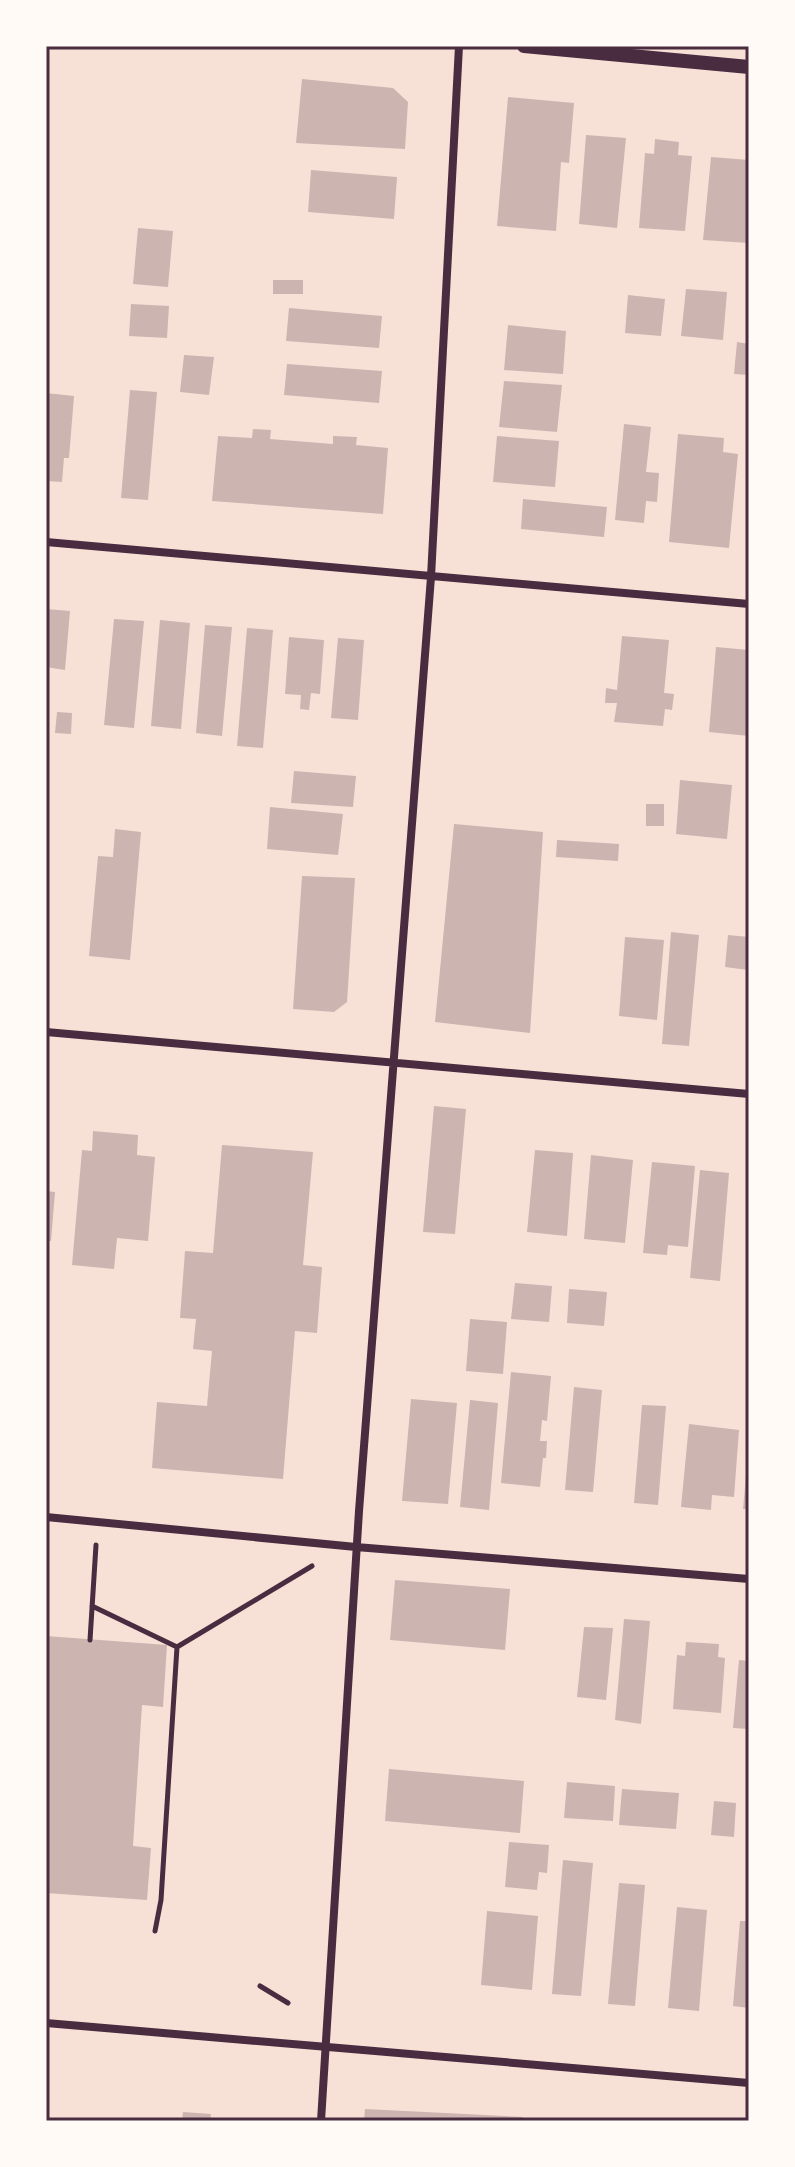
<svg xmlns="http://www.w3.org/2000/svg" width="795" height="2167" viewBox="0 0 795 2167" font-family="'Fira Sans',sans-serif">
<rect width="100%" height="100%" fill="#f7e1d7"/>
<!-- building -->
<path fill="#ccb4b1" d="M302 79 393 88 408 102 405 149 296 143Z
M508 97 574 103 569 163 561 162 556 231 497 226Z
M586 135 626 138 617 228 579 224Z
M655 139 679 142 678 155 692 156 685 231 639 228 645 153 654 154Z
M711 157 749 160V243L703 240Z
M311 170 397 177 394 219 308 212Z
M138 228 173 231 168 287 133 284Z
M273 280H303V294H273Z
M686 289 727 292 723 340 681 336Z
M628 295 665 299 661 336 625 333Z
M131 304 169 306 167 338 129 336Z
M289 308 382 316 379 348 286 341Z
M508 325 566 331 563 374 504 370Z
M737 342 749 344V375L734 374Z
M184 355 214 357 209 395 180 392Z
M287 364 382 371 379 403 284 395Z
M504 381 562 385 557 432 499 427Z
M130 390 157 392 148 500 121 498Z
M46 393 74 396 69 458H64L62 482 46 481Z
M624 424 651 427 646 472 659 473 657 502 646 501 644 523 615 520Z
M253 429 271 430 270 439 333 444V436L357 437 356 445 388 448 383 514 212 501 218 436 252 438Z
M678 434 724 438 723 452 738 454 729 548 669 542Z
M497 436 559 441 555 487 493 482Z
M523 499 607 507 604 537 521 529Z
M46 609 70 611 65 670 46 667Z
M114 619 144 621 134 728 104 725Z
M160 620 190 623 181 729 151 726Z
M205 625 232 627 222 736 196 733Z
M247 628 273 630 263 748 237 746Z
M622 636 669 640 664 693 674 694 672 710 665 709 663 726 614 722 617 703H605L606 688 617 690Z
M289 637 324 640 320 694 311 693 309 710 300 709 301 695 285 694Z
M338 638 364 640 358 720 331 718Z
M716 647 749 650V736L709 732Z
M57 712 72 713 71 734 55 733Z
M294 771 356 776 353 807 291 803Z
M680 780 732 785 727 839 676 834Z
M646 804H664V826H646Z
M270 807 343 814 338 855 267 849Z
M454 824 543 832 530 1033 435 1022Z
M115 829 141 832 130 960 89 956 98 856 113 857Z
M557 840 619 844 618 861 556 857Z
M302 876 355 878 347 1002 334 1012 293 1009Z
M671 932 699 935 689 1046 662 1044Z
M728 935 749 937 748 970 725 967Z
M625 937 664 940 657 1020 619 1016Z
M434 1106 466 1109 455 1234 423 1232Z
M93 1131 138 1135 137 1155 155 1157 148 1241 117 1238 114 1269 72 1265 82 1150 92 1151Z
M222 1145 313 1152 303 1265 322 1267 317 1333 295 1331 283 1479 152 1468 157 1402 207 1406 212 1351 193 1349 196 1319 180 1318 185 1251 213 1253Z
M535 1150 573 1153 567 1236 527 1232Z
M591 1155 633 1160 625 1243 584 1239Z
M652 1162 695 1166 688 1247 668 1245 667 1255 643 1253Z
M700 1170 729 1173 720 1281 690 1278Z
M46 1191 55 1192 51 1241H46Z
M515 1283 552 1286 549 1322 511 1319Z
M569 1289 607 1292 604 1326 567 1323Z
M470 1319 507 1322 503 1374 466 1371Z
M511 1372 551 1376 547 1421 542 1420 540 1441H547L546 1458H543L540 1487 501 1483Z
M574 1387 602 1390 593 1492 565 1490Z
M411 1399 457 1403 448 1504 402 1501Z
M470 1400 498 1403 489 1510 460 1507Z
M642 1405 666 1406 658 1505 634 1503Z
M689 1424 739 1430 734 1497 712 1495 711 1510 681 1507Z
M747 1464H749V1509H743Z
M395 1580 510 1589 505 1650 390 1640Z
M624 1619 650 1621 641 1724 615 1720Z
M584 1627 613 1628 606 1700 577 1697Z
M46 1636 167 1645 163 1707 142 1705 133 1846 151 1848 147 1900 46 1893Z
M686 1642 719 1644 718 1657 725 1658 721 1713 673 1709 677 1655 685 1656Z
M739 1660 749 1661V1729L733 1728Z
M389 1769 524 1781 520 1833 385 1821Z
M567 1782 615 1786 613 1821 564 1818Z
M622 1789 679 1793 676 1829 619 1825Z
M714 1801 736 1803 734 1837 711 1835Z
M509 1842 549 1845 547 1873 539 1872 537 1890 505 1887Z
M563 1860 593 1863 581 1996 552 1994Z
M619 1883 645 1885 635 2006 608 2004Z
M677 1907 707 1910 699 2011 668 2008Z
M487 1911 538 1916 532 1990 481 1985Z
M740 1921H749V2008L733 2006Z
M365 2109 523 2117V2121H364Z
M183 2112 211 2114 210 2121H182Z"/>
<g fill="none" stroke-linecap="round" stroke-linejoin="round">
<!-- path -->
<path stroke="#4a2c40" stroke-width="5" d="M92 1606 177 1647
M90 1640 96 1545
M155 1931 161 1900 177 1647 312 1566
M260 1986 288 2003"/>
<!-- minor -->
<path stroke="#4a2c40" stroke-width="8" d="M46 542 749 604
M46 1032 749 1094
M46 1517 356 1547 749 1579
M46 2023 749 2083
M321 2121 359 1511 431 577 459 46"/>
<!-- tertiary -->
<path stroke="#4a2c40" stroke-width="14" d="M524 46 749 67"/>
</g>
<!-- border -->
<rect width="795" height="2167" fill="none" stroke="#fffaf5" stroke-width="96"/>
<rect x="48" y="48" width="699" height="2071" fill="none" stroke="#4a2c40" stroke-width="3"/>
</svg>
